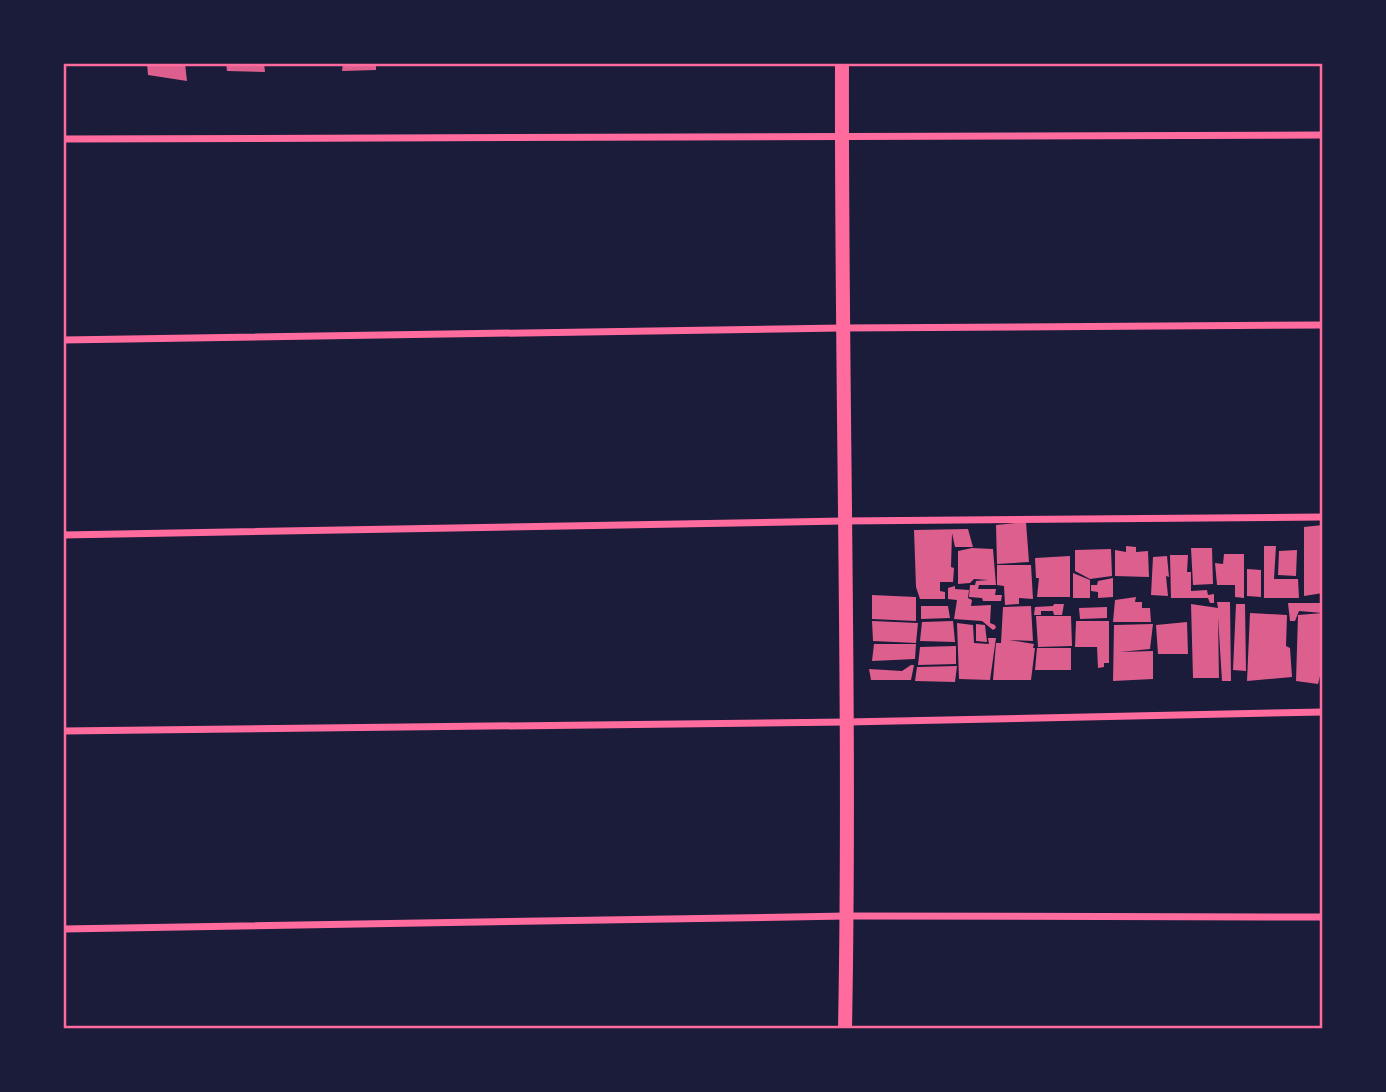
<svg xmlns="http://www.w3.org/2000/svg" width="1386" height="1092" viewBox="0 0 1386 1092" font-family="Helvetica,sans-serif">
<rect width="100%" height="100%" fill="#1b1b3a"/>
<!-- building -->
<path fill="#dd5f8e" d="M147 63H185L187 81 148 75Z
M226 63H264L265 72 227 71Z
M343 63H376V70L342 71Z
M1026 522 1029 562 997 564 996 525Z
M1323 525V593L1304 596V527Z
M968 529 973 547H955L952 533 951 567 954 568 953 582H940V591L945 592V599H920L916 587 914 530Z
M1126 546 1136 547V552L1148 551 1149 577 1115 576V550L1126 552Z
M1264 546H1276L1274 579H1298L1299 598H1264Z
M972 548 993 549 996 585H979L978 589H996L995 595H1002L1001 601H983L982 598 969 597 970 585H975L976 581 988 580 974 579 970 583 958 584V551Z
M1191 548H1212L1213 584 1193 585Z
M1111 549 1112 576 1090 579 1075 571V550Z
M1297 550 1296 576 1278 575 1279 551Z
M1224 554H1244V598L1235 597V585H1217L1215 563 1223 564Z
M1170 555H1188L1187 572H1191V591L1207 590 1208 595 1214 594V603H1210L1208 598H1171Z
M1070 556V597H1037L1039 578H1036L1035 558Z
M1167 556 1169 577 1166 576 1168 596 1151 595 1153 557Z
M997 565H1031L1033 599 1019 598V604L1005 605 1004 586 997 585Z
M1247 569 1261 570V597L1247 596Z
M1073 573 1090 580V598H1073Z
M1113 578V597L1098 598V592L1091 591V585H1097L1098 581Z
M955 586V589L969 590 968 598 972 600 971 606 991 605 990 623 995 625 996 628 993 630 982 621 954 619 957 600 948 599V588Z
M872 595 916 597V621L872 619Z
M1136 597 1135 602H1142V608H1150L1151 622H1113L1115 600Z
M1217 602H1230L1231 681H1222L1218 617 1219 678H1193L1191 604 1218 608Z
M1288 603H1323V613L1299 611 1295 621H1290Z
M1054 604H1064L1062 615H1054L1053 611H1041V615H1034L1035 607 1053 606Z
M1236 604H1245L1246 671 1233 670Z
M921 606H948L950 618 921 619Z
M1031 606 1033 641 1009 640 1034 644 1033 648H1035L1031 680H993L996 643H1001L1003 607Z
M1107 607V618L1080 619 1079 608Z
M1250 613 1287 615 1286 646 1290 648 1292 677 1247 681Z
M1323 613V672H1321L1318 684 1296 681 1298 615Z
M1036 616H1071L1072 646 1038 647Z
M872 621 918 623 916 643 873 641Z
M953 621 955 642 920 641 922 622Z
M1076 621H1109V663H1104V667L1098 668 1097 647H1075Z
M1187 622 1188 654H1158L1156 625Z
M957 623 973 625 974 643 989 644 988 638H996L990 680 959 679Z
M976 624 985 625 987 642 976 641Z
M1153 624 1150 649 1120 652 1153 651V679L1113 681 1114 625Z
M874 644H916L915 659 872 661Z
M956 646V664L918 665 920 647Z
M1037 648H1071V670H1035Z
M911 665H914L911 680H871L869 669 902 671Z
M957 666 955 682 915 681 917 667Z"/>
<g fill="none" stroke-linecap="round" stroke-linejoin="round">
<!-- minor -->
<path stroke="#ff6b9d" stroke-width="7" d="M63 139 1323 135
M63 340 842 328 1323 325
M63 535 843 521 1323 517
M63 731 847 722 1323 712
M63 929 847 916 1323 917"/>
<!-- secondary -->
<path stroke="#ff6b9d" stroke-width="14" d="M842 63C841 385 851 707 845 1029"/>
</g>
<!-- border -->
<rect width="1386" height="1092" fill="none" stroke="#1b1b3a" stroke-width="130"/>
<rect x="65" y="65" width="1256" height="962" fill="none" stroke="#ff6b9d" stroke-width="2.5"/>
</svg>
